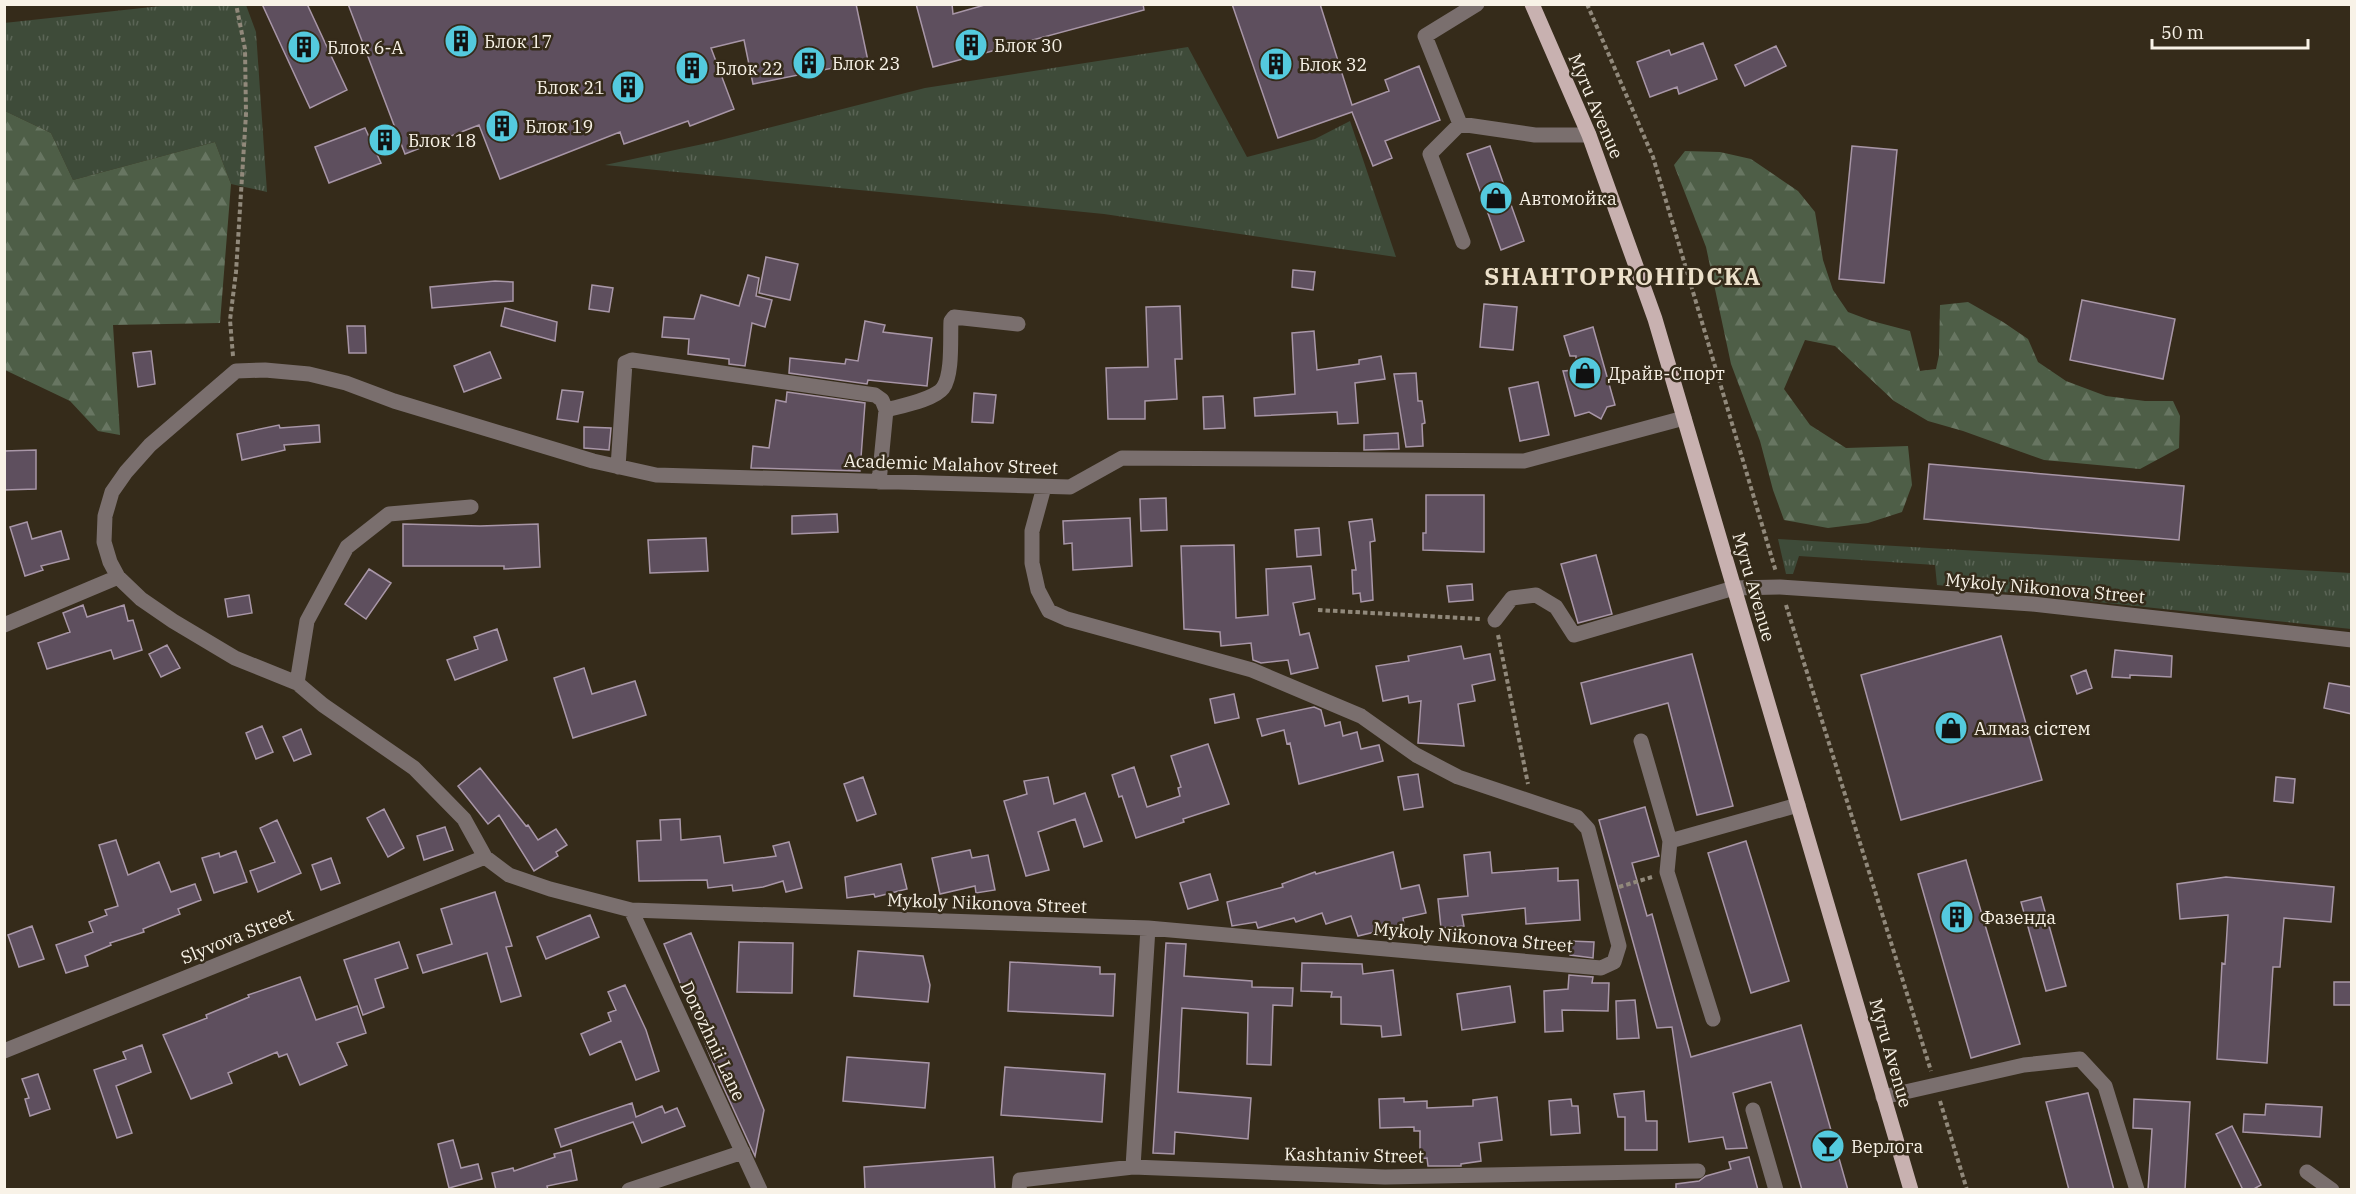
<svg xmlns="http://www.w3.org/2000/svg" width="2356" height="1194" viewBox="0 0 2356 1194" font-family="'IBM Plex Serif',serif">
<defs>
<pattern id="grass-tufts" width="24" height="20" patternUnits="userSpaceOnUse" patternTransform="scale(1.5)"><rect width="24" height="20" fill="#3e4b39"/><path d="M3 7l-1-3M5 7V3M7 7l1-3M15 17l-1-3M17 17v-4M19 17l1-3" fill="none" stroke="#5b6556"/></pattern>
<pattern id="forest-firs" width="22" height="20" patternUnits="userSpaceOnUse" patternTransform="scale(1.5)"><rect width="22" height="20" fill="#4e5e47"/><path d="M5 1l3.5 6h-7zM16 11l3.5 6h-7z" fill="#687662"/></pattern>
</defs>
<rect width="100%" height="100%" fill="#352b1a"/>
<!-- grass -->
<path fill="url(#grass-tufts)" d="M170 5H246L256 32 267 192 231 184 215 142 73 180 51 133 5 111 4 23Z
M1188 47 1247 157 1315 139 1350 121 1396 257 1104 214 605 165 717 141 925 88Z
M1778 539 2351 573V629L1937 585 1935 565 1799 556 1793 574H1786Z"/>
<!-- forest -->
<path fill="url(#forest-firs)" d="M5 111 51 133 73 180 215 142 231 184 220 323 113 325 120 435 98 431 70 401 5 370Z
M1685 151 1720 152 1751 159 1798 191 1815 212 1823 260 1833 290 1848 312 1872 321 1910 331 1920 371 1936 369 1939 355 1940 305 1968 302 2003 322 2028 339 2038 362 2066 381 2106 396 2145 401H2173L2180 416 2179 448 2140 469 2044 460 1963 431 1928 421 1894 401 1835 346 1805 340 1784 389 1810 425 1846 448 1908 446 1912 485 1902 512 1868 523 1828 528 1784 520 1773 490 1760 441 1731 364 1706 247 1674 165Z"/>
<!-- building -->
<path fill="#5e4f5e" stroke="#a896a7" stroke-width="1.5" d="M262 4H307L347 90 310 108Z
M348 4H856L868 61 753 84 744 40 711 48 734 109 690 126 688 121 624 144 620 132 500 179 479 125 405 154Z
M916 4H952L953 14 988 4H1143L1144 10 933 67Z
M1232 4H1320L1352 105 1389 91 1385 80 1419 66 1440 120 1385 141 1392 158 1373 166 1352 112 1278 138Z
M1703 43 1717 79 1679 94 1677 87 1650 97 1637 62 1669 50 1671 55Z
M1776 46 1786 66 1745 86 1735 65Z
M365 128 381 163 329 183 315 147Z
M1490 146 1524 241 1501 250 1467 154Z
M1852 146 1897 150 1884 283 1839 279Z
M766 257 798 264 790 300 759 293Z
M1293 270 1315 272 1313 290 1292 287Z
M748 275 759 278 756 296 772 300 765 327 752 323 745 366 729 364V359L688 354 689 339 662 337 664 317 694 319 701 295 739 306Z
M495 281 513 282V301L432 308 430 287Z
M592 285 613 288 609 312 589 309Z
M2082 300 2175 319 2163 379 2070 360Z
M1484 304 1517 307 1513 350 1480 347Z
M1180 306 1182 359H1175L1177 399 1145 401V419H1108L1106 368 1148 367 1146 307Z
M505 308 557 322 555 341 501 326Z
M865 321 885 325 883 332 932 338 927 386 868 380 867 384 789 373 790 358 845 364 846 359 858 361Z
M347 326H365L366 353H349Z
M1593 327 1615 405 1607 407 1601 419 1589 412 1575 416 1563 371 1576 370V356H1570L1564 336Z
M1314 331 1317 370 1359 364V360L1381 356 1385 379 1355 383 1358 423 1338 424 1337 412 1255 416 1254 398 1295 394 1292 333Z
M151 351 155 384 138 387 133 353Z
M490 352 501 378 464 392 454 366Z
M1416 373 1418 401H1422L1425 423 1422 424 1423 446 1406 447 1394 374Z
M1538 382 1549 435 1520 441 1509 388Z
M562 390 583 392 578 422 557 419Z
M787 392 865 403 860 471 751 468 753 446 769 448 776 400 786 402Z
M974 393 996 395 993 423 972 422Z
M1223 396 1225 428 1204 429 1203 397Z
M279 425 280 428 319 425 320 442 284 445 285 450 242 460 237 434Z
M584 427 611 428 609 450 584 448Z
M1398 433 1399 449 1364 450V435Z
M36 450V489L4 490V451Z
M1929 464 2184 486 2179 540 1924 519Z
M1426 495H1484V552L1423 550V533H1426Z
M1166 498 1167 530 1141 531 1140 499Z
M837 514 838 532 792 534V516Z
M1130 518 1132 566 1073 570 1072 543 1064 544 1063 521Z
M1372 519 1375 541 1370 542 1373 600 1361 602 1360 593 1353 594 1352 570H1356L1349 522Z
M27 522 32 539 61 531 69 559 41 566 43 570 25 576 10 527Z
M403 524 480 526 538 524 540 567 504 569V566H403Z
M1319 528 1321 555 1297 557 1295 530Z
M706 538 708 571 650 573 648 540Z
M1234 545 1236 618 1268 615 1266 569 1311 566 1315 599 1293 603 1300 635 1309 633 1318 668 1291 674 1288 660 1261 663 1253 660 1251 643 1221 646 1220 632 1184 629 1181 546Z
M1596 555 1612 614 1578 623 1561 564Z
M369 569 391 583 366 619 345 604Z
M1472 584 1473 600 1449 602 1447 586Z
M249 595 252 613 228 617 225 599Z
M83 605 87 617 124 605 128 621 133 620 142 650 114 659 111 650 47 669 38 643 70 632 63 613Z
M497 629 507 660 455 680 447 660 478 649 474 637Z
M2001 636 2042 780 1901 820 1861 675Z
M167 645 180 668 161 677 149 654Z
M1461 646 1464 659 1490 654 1495 680 1472 685 1475 701 1458 704 1464 746 1418 743 1421 701 1409 703 1408 696 1383 701 1376 666 1409 661 1408 656Z
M2115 650 2172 656 2171 677 2130 675V678L2112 677Z
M1692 654 1733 806 1697 815 1668 703 1591 724 1581 683Z
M584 668 592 694 635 681 646 715 573 738 554 678Z
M2086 670 2092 688 2077 694 2071 676Z
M2329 683 2352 687V714L2324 708Z
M1234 694 1239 718 1215 723 1210 699Z
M1314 707 1321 710 1325 726 1340 722 1343 736 1357 732 1361 749 1379 745 1383 761 1299 784 1290 743 1287 744 1284 730 1262 736 1257 719Z
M262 726 273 752 256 759 246 733Z
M301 729 311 754 294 761 283 737Z
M1208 744 1229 804 1183 819 1184 822 1136 838 1122 796 1119 797 1112 775 1134 767 1147 807 1180 796 1178 788 1181 787 1171 756Z
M480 768 526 826 528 825 538 840 556 829 567 845 556 852 558 856 534 871 499 815 488 824 458 786Z
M1418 774 1423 807 1404 810 1398 777Z
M863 777 876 814 857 821 844 784Z
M1048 777 1054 804 1085 793 1102 841 1084 847 1075 819 1038 832 1049 870 1026 876 1004 801 1027 794 1024 781Z
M2276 777 2295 779 2293 803 2274 801Z
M1645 807 1659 856 1632 863 1647 916 1652 914 1691 1057 1801 1025 1848 1190H1802L1771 1082 1733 1093 1747 1148 1726 1149 1723 1137 1689 1142 1672 1027 1657 1028 1599 820Z
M384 809 404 848 388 857 367 818Z
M680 819 681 840 720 836 724 863 776 856 773 846 789 842 802 888 786 892 783 881 763 887 733 891 732 885 708 888 707 880 639 881 637 841 661 840 660 820Z
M277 820 301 873 258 892 250 871 275 862 260 828Z
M445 827 453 850 424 860 417 836Z
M116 840 128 875 159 862 171 892 195 884 201 900 178 909 180 914 143 929 144 932 110 943 111 945 85 956 88 966 66 973 56 945 93 932 89 922 107 915 105 910 118 906 99 845Z
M1746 841 1789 981 1751 993 1708 853Z
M970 850 972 858 988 855 995 890 976 893 975 886 940 894 932 858Z
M236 851 247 882 214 893 202 858 219 853 220 857Z
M1393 852 1401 889 1419 885 1426 913 1403 918 1404 925 1358 936 1351 916 1326 924 1322 913 1296 922 1294 918 1258 928 1256 922 1232 926 1227 902 1283 887 1282 884 1315 872 1316 874Z
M1490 852 1492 873 1558 868V881L1578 880 1580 920 1526 924 1525 908 1462 915 1464 926 1441 928 1438 899 1468 896 1464 855Z
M331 858 340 883 321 890 312 865Z
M1966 860 2020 1044 1971 1058 1918 874Z
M901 864 907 889 875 897 874 894 847 898 845 877Z
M1210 874 1218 900 1188 909 1180 883Z
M2226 877 2334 887 2331 922 2284 918 2280 967H2273L2267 1063 2217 1059 2222 963 2225 964 2228 915 2180 919 2177 884Z
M495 892 512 946 506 947 521 996 501 1002 487 953 423 973 417 955 452 944 441 909Z
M2041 897 2066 986 2046 991 2021 902Z
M590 915 599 937 546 959 537 937Z
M32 926 44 959 19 967 8 935Z
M691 933 764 1110 755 1156 721 1082 664 944Z
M1570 941 1594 942 1593 958 1570 955Z
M399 942 408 968 375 979 384 1007 363 1015 344 960Z
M739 942 793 943 792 993 737 992Z
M1166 943 1186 944 1184 976 1252 981V987L1293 988 1292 1006 1273 1005 1271 1065 1247 1064 1248 1013 1182 1008 1178 1092 1251 1098 1248 1139 1175 1132 1174 1154 1153 1153Z
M858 951 923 956 930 985 928 1002 854 996Z
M1010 962 1100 967V974H1115L1113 1016 1008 1011Z
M1302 963 1362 964 1363 974 1393 970 1401 1035 1382 1037 1381 1026 1341 1024V997H1331L1332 992 1301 991Z
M1569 975 1593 977 1592 983H1609L1608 1011 1562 1010 1563 1031 1545 1032 1544 991 1568 989Z
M300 977 316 1020 357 1006 366 1033 337 1043 347 1065 300 1085 287 1054 279 1057 277 1052 228 1073 232 1083 191 1099 163 1035 207 1018 206 1015 249 997 248 995Z
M2334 982H2352V1005H2334Z
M625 985 646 1030 659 1071 636 1080 621 1041 590 1055 581 1034 611 1021 608 1013 616 1010 608 992Z
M1510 986 1515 1022 1462 1030 1457 994Z
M1635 1000 1639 1038 1617 1039 1616 1001Z
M142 1045 151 1072 116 1086 132 1133 117 1138 94 1070 126 1059 123 1052Z
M847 1057 929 1063 925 1108 843 1101Z
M1005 1067 1105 1074 1102 1122 1001 1115Z
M38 1074 50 1109 30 1116 25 1099 29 1098 22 1079Z
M1644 1091 1646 1121H1657V1150H1625V1117H1618L1614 1094Z
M2088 1093 2114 1190H2069L2046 1102Z
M1497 1097 1502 1140 1479 1143 1481 1161 1461 1164V1166H1428L1427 1158 1420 1159V1131H1414V1127L1380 1128 1379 1099 1404 1098V1102L1427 1101V1108L1473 1106V1100Z
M1571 1099 1572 1106H1578L1580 1133 1551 1135 1549 1101Z
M2134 1099 2190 1102 2185 1190H2148L2152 1129 2133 1128Z
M632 1103 636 1117 662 1106 665 1113 677 1108 685 1126 642 1143 633 1122 561 1147 555 1129Z
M2266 1104 2322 1107 2320 1137 2243 1132 2244 1114 2265 1115Z
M2232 1126 2261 1185 2252 1190H2243L2216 1134Z
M453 1140 461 1168 478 1164 482 1179 449 1188 438 1144Z
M571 1150 577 1180 547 1186 548 1190H496L492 1173 513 1168 514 1171 555 1157 554 1154Z
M993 1157 995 1190H865L864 1167Z
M1749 1157 1758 1190H1676V1184L1699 1181 1706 1176 1731 1169 1729 1162Z"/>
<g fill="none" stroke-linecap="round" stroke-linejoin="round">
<!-- path -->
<path stroke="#91897b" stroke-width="4" stroke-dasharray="4.5 3" stroke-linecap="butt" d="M1587 4 1653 157 1776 572
M233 356 230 320 236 272 246 114 245 49 236 4
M1786 605 1931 1071
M1318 610 1480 619
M1498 635 1528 784
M1619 887 1652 877
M1940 1101 1967 1190"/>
<!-- minor -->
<path stroke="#7a6f6e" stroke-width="15" d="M1477 4 1425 36 1460 124 1535 135H1589
M1460 124 1430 154 1463 242
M886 410C900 406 934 400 943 388 953 374 950 338 951 321L954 317 1018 324
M618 467 625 363 632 360 875 395 882 400 886 410 879 482
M1044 487 1032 531V563L1038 590 1049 611 1067 619 1252 670 1361 716 1416 755 1458 777 1577 817 1588 829 1619 946 1614 962 1601 968 1148 928 631 910 550 889 509 875 485 857 464 819 414 768 323 705 297 683 235 658 173 621 141 599 118 577 110 562 104 542 105 516 112 492 126 472 150 445 236 371 265 370 309 374 346 383 394 401 593 461 656 475 1070 487 1122 458 1524 461 1684 418
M1495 620 1512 598 1536 595 1556 607 1574 635 1734 588 1780 587 2032 604 2352 640
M4 625 118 577
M297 683 307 621 347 547 389 514 471 507
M1641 741 1670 841 1667 872 1713 1019
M1670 841 1798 805
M631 910 760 1190
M4 1051 485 857
M1883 1097 2024 1065 2080 1059 2105 1086 2137 1190
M1753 1110 1776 1190
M1133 1167 1148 928
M2307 1172 2332 1190
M629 1190 743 1152
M1019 1190 1020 1180 1133 1167 1385 1177 1698 1171"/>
<!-- major -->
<path stroke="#c8b1b0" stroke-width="15" d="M1532 4 1589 135 1655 319 1911 1190"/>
</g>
<!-- icons -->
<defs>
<g id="building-disc" transform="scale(1.725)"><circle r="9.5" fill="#54cade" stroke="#352b1a"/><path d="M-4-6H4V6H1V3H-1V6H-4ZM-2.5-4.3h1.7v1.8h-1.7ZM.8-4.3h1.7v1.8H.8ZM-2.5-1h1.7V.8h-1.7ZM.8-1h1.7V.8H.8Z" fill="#111"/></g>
<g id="shop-disc" transform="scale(1.725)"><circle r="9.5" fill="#54cade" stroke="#352b1a"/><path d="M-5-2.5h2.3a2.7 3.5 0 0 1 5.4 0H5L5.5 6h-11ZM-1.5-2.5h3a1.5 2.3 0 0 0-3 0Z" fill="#111"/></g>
<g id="bar-disc" transform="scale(1.725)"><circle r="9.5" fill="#54cade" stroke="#352b1a"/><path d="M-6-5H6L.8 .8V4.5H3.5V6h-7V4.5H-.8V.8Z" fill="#111"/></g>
</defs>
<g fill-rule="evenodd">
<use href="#building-disc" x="461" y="41"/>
<use href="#building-disc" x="971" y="45"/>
<use href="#building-disc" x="304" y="47"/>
<use href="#building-disc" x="809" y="63"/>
<use href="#building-disc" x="1276" y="64"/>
<use href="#building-disc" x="692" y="68"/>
<use href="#building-disc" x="628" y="87"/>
<use href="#building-disc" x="502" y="126"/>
<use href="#building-disc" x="385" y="140"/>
<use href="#shop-disc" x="1496" y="198"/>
<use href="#shop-disc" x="1585" y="373"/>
<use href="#shop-disc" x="1951" y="728"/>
<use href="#building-disc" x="1957" y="917"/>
<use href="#bar-disc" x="1828" y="1146"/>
</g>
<g text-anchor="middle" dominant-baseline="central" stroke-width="5" stroke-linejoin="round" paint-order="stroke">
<!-- poi labels -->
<g font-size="18" fill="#f8f2e7" stroke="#352b1a" text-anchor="start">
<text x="484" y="41">Блок 17</text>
<text x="994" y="45">Блок 30</text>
<text x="327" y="47">Блок 6-А</text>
<text x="832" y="63">Блок 23</text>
<text x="1299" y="64">Блок 32</text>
<text x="715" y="68">Блок 22</text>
<text x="605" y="87" text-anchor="end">Блок 21</text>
<text x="525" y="126">Блок 19</text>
<text x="408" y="140">Блок 18</text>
<text x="1519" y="198">Автомойка</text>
<text x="1608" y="373">Драйв-Спорт</text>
<text x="1974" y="728">Алмаз сістем</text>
<text x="1980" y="917">Фазенда</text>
<text x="1851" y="1146">Beрлога</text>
</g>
<!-- street labels -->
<g font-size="18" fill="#f8f2e7" stroke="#352b1a">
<text transform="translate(1596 106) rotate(67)">Myru Avenue</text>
<text transform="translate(951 464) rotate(2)">Academic Malahov Street</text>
<text transform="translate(1754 587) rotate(74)">Myru Avenue</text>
<text transform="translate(2045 588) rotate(5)">Mykoly Nikonova Street</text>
<text transform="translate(987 903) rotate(2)">Mykoly Nikonova Street</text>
<text transform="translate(237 936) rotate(-22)">Slyvova Street</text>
<text transform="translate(1473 937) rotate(5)">Mykoly Nikonova Street</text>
<text transform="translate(713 1041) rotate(65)">Dorozhnii Lane</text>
<text transform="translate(1891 1053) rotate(74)">Myru Avenue</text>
<text transform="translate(1354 1155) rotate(1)">Kashtaniv Street</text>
</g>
<!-- district labels -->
<g font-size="24" font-weight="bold" letter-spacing="1.5" fill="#ece0ca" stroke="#352b1a">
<text x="1623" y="276">SHAHTOPROHIDCKA</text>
</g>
</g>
<!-- border -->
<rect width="2356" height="1194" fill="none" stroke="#f8f2e7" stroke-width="12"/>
<!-- scale -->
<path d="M2152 39v9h156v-9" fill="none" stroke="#f8f2e7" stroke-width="3"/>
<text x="2161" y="39" font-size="18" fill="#f8f2e7" stroke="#352b1a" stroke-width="4.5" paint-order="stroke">50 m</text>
</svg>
